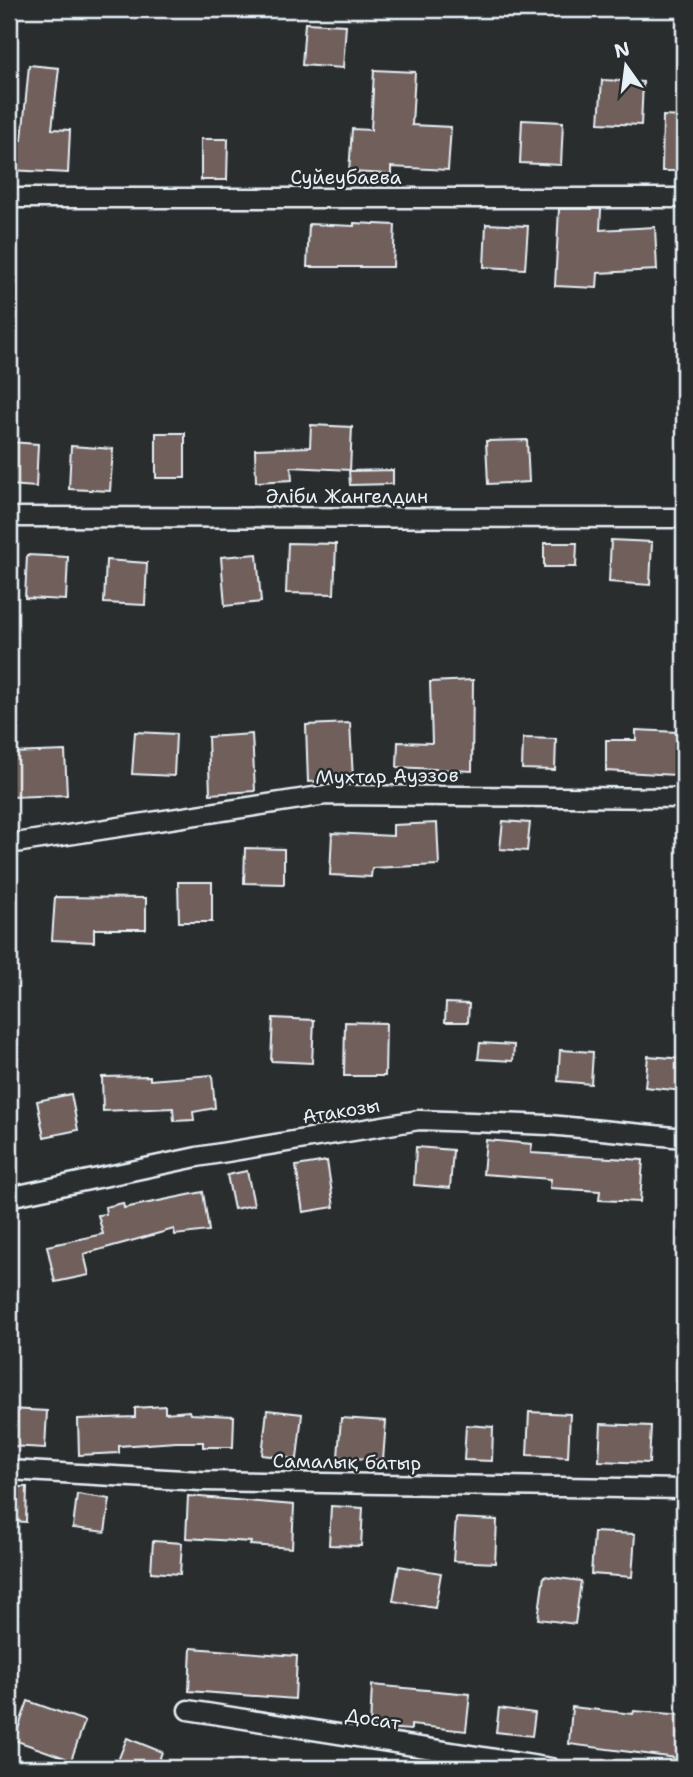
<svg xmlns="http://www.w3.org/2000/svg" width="693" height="1777" viewBox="0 0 693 1777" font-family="'Shantell Sans',sans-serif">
<rect width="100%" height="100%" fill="#2a2d2e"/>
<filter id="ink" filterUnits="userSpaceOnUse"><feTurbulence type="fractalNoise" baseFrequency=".0143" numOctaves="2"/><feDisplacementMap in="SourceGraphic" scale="14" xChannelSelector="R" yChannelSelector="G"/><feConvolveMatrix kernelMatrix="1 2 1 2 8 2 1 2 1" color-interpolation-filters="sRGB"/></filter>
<g filter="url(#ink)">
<!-- building -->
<path fill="#705e5a" stroke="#e8f1f8" stroke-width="2" d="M305 23 346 25 343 68 302 65Z
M29 65 59 68 52 129 70 130 68 173 9 170V140H22Z
M374 70 415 72 412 125 451 127 448 170 391 167V174L349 172 352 129 371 130Z
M602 80 643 82 641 125 599 123Z
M663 116 684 117V171H662Z
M522 120 563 122 561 165 520 163Z
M201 139H228L227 180H201Z
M559 209H601L600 230 655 227 657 270 598 273 597 288 555 286Z
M354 223 395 225 393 267H307L309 224 354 226Z
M486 224 528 226 525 269 484 267Z
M311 425 352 427 350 470 291 467 292 480 256 482 255 449 310 447Z
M156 433H185V478H156Z
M527 440 529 482 488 484 486 441Z
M9 442 38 444 36 487 9 485Z
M71 446 113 449 110 491 69 489Z
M393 470V484L350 485 349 471Z
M611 540 652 542 650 585 609 582Z
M288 543 336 544 334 594 286 593Z
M544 543H577L576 567H544Z
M257 554 261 602 225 606 221 557Z
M27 555 68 557 66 600 25 598Z
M106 560 147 563 145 605 104 603Z
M473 680 472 771 397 767 398 742 432 743 430 682Z
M350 723 353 779 308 782 306 725Z
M636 730 678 732 675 775 606 771V740H636Z
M135 732 176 734 174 776 132 774Z
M252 734 255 791 210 794 208 737Z
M523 738 556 739 555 770 522 769Z
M65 751 67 795 9 797V753Z
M503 821 530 823 527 851 500 849Z
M437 823 439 865 372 868 371 877 330 875 332 833 393 836V825Z
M245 848 284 849V884L244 883Z
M178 882H212V922H179Z
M55 897 146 898V929H94V942L52 940Z
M446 1003 469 1004 468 1022H445Z
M273 1018 314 1020 312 1063 271 1061Z
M345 1022 386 1023 385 1076H344Z
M480 1043 514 1045 513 1061 478 1059Z
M560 1050 593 1052 591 1084 558 1081Z
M648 1056 684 1059 683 1091 645 1087Z
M212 1075 215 1108 193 1112 194 1120 174 1121 173 1108 103 1111 102 1077 150 1076V1080Z
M71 1094 78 1130 44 1137 37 1101Z
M486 1140 532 1144 531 1153 643 1160 640 1202 599 1200 600 1191 550 1188 551 1179 483 1174Z
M416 1147 453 1150 450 1188 414 1185Z
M327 1161 334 1207 303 1212 296 1166Z
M247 1171 254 1205 234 1209 227 1175Z
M203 1192 209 1231 175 1235 174 1229 84 1254 89 1275 55 1282 47 1246 103 1234 98 1215 106 1214 105 1207 123 1203 124 1208Z
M165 1406V1413L189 1411 190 1414 234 1416 233 1447H203V1442H176L119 1446V1453L79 1455 78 1419 135 1417V1408Z
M9 1409 47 1411 45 1448 9 1446Z
M267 1410 302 1414 297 1459 262 1455Z
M529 1412 570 1414 568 1457 527 1455Z
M341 1418 386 1421 383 1460 338 1457Z
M601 1424 651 1426 649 1463 599 1461Z
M466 1425 493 1427 492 1461 464 1460Z
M9 1487H27L26 1522 9 1521Z
M77 1494 110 1499 105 1532 73 1528Z
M188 1496 294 1505 292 1548 250 1545 251 1542 186 1538Z
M331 1506 363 1508 361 1546 329 1545Z
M456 1518 497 1520 495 1563 453 1561Z
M594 1532 635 1534 632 1577 591 1574Z
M153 1541 182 1543 180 1574 151 1572Z
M399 1566 441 1573 435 1608 393 1601Z
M544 1576 581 1581 575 1624 538 1619Z
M191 1648 297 1656 295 1699 189 1691Z
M372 1685 470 1694 466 1731 411 1725V1730L370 1727Z
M28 1701 85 1721 71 1760 14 1740Z
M572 1707 633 1714 634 1711 684 1715V1759L569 1744Z
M499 1708 535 1713 532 1736 496 1732Z
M127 1738 162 1752 156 1768H115Z"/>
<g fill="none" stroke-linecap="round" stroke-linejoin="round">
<!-- street casing -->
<g stroke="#e8f1f8" stroke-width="23">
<path id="street" d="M9 198H684
M9 517 684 518
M9 844 326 795 684 798
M9 1197 197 1157 419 1120 549 1125 684 1138
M9 1470 201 1481 684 1489
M188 1710 551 1768"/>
</g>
<!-- street -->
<use href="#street" stroke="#2a2d2e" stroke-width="18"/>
</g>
</g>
<g text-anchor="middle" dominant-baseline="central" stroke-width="5" stroke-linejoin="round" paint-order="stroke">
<!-- street labels -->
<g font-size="19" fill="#e8f1f8" stroke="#2a2d2e">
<text x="346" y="177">Суйеубаева</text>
<text x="347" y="496">Әліби Жангелдин</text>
<text transform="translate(387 776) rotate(-1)">Мухтар Ауэзов</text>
<text transform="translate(341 1111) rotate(-9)">Атакозы</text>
<text transform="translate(347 1462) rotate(1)">Самалық батыр</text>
<text transform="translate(373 1719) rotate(9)">Досат</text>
</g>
</g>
<!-- margin -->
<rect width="693" height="1777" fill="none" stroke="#2a2d2e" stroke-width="35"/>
<rect x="18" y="18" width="658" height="1742" fill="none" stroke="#e8f1f8" stroke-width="2.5" filter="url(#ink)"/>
<!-- north arrow -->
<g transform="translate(626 66) rotate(346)" stroke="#2a2d2e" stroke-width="5" paint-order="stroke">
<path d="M0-5L12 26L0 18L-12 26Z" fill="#e8f1f8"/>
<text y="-10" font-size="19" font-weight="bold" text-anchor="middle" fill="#e8f1f8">N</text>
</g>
</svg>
